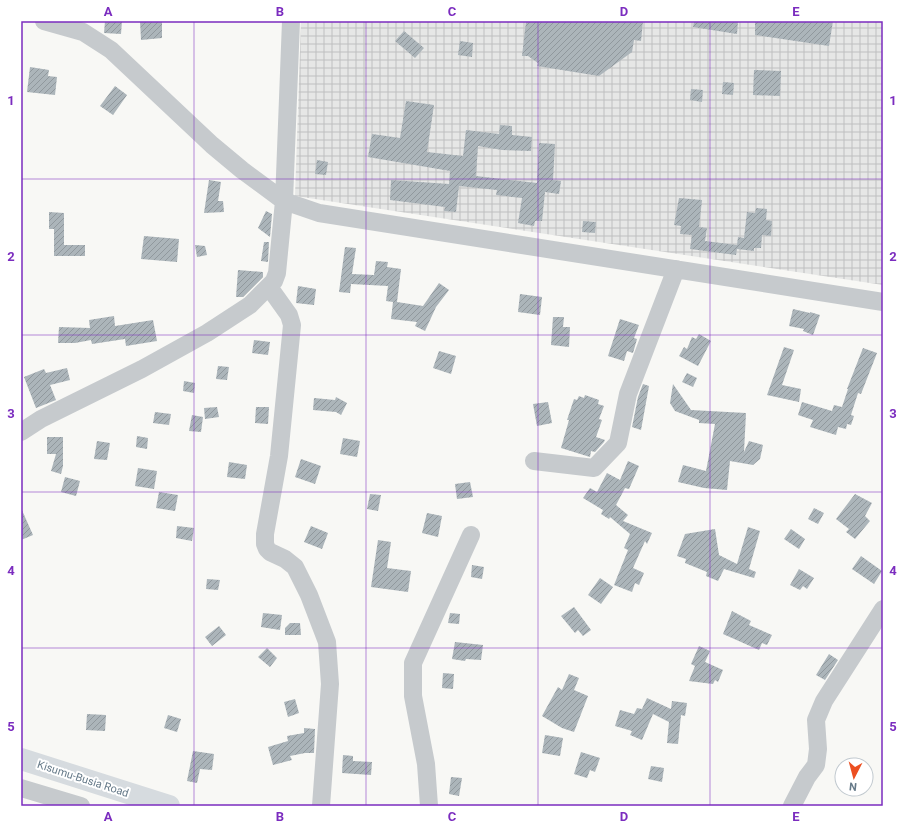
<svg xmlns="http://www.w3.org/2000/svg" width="904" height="827" viewBox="0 0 904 827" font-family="Roboto,sans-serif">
<defs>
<pattern id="industrial-grid" width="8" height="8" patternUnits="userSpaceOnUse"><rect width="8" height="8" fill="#e6e7e6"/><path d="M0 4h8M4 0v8" fill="none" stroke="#bec0c0"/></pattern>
<pattern id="building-hatch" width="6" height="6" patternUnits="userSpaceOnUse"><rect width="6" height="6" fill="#acb5ba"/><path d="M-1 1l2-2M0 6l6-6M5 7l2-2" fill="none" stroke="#90989d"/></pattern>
</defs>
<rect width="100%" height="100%" fill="#f8f8f5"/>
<!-- industrial -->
<path fill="url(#industrial-grid)" d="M301 21H883V285L295 196Z"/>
<!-- building -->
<path fill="url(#building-hatch)" d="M105 21H122L121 34 104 33Z
M140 21H162V38L141 40Z
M526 21H643L641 41 634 40 632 52 599 76 537 66 538 63 528 56H522Z
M694 21H738L737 34 693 27Z
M755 21H833L829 46 755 35Z
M404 31 424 48 415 58 395 41Z
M460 41 473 43 472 57 458 55Z
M30 67 49 70 48 76 57 77 55 95 27 92Z
M754 70 781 71 780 96 753 95Z
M723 82 734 83 733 95 722 94Z
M115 86 127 95 113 115 100 106Z
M691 89 703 90 702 102 690 100Z
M406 101 434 105 427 152 463 156 466 130 499 134 500 125 512 126V135L532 137 531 151 502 150 478 146 476 176 537 183 539 143 555 144 553 180 561 181 559 194 545 192 542 221H535L534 226 518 223 522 198 496 195 497 190 459 186 456 212 444 211 445 207 390 200 391 180 449 184 450 171 368 157 372 134 400 138Z
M317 160 328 162 326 175 315 174Z
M209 180 221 182 218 201H223L224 212 204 213Z
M679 198 702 200 699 227 707 228 705 241 737 245 738 237 744 238 747 212 755 213 756 208 767 209 766 220 772 221 771 236 762 235 761 248H754V251L737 249 736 255 690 249 692 235 680 234 681 226 674 225Z
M266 211 272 214 270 237 258 228Z
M49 212 64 213V245H85V256H54V229H49Z
M583 221 596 222 595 233 582 232Z
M144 236 179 239 177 262 141 259Z
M264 242H269L268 262 261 261Z
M195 245 205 246 207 255 197 257Z
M345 247 356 248 352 274 374 275 376 261 388 262 387 267 401 269 397 302 423 306 439 283 449 290 436 307 425 331 415 326 417 322 391 319 393 302 386 301 388 286 351 284 350 293 339 292Z
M238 270 263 272V277L243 297H236Z
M298 286 316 289 314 305 296 303Z
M520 294 542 297 540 315 518 312Z
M793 309 810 313V312L820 315 813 335 803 331 804 329 789 326Z
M114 316 115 326 153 320 157 341 126 346 125 339 92 344 91 340 75 343H58L59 327 90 328 89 320Z
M553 317H564L563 327H570L569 347 551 345Z
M620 319 639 325 634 338 637 339 633 353 627 351 624 361 608 356Z
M699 334 711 341 698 366 679 356 684 347 687 349 692 337 696 339Z
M254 340 270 342 268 355 252 353Z
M784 347 794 350 782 385 801 389 799 402 767 395Z
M863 348 877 353 861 394 858 393 851 415 854 416 851 425 847 424 846 429 838 427 836 435 810 427 813 420 798 415 802 402 832 411 834 405 842 407 848 389H847Z
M439 351 456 356 451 374 433 368Z
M218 366 229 367 227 380 216 379Z
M67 368 70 380 50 385 56 400 36 408 24 377 44 369 46 373Z
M687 373 697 378 693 387 682 382Z
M184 381 195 383 194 393 183 391Z
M643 384 649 386 641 430 632 427 638 397Z
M673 384 691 410 746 413 744 452 749 441 763 445 760 459 753 465 730 461 727 490 704 488 678 482 683 465 706 471 715 424 699 423V420L675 411 670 403Z
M585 395 599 400 598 404 604 406 599 419 602 420 596 437 605 440 604 442 595 452 591 451 590 457 561 448 569 420H567L574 399 577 400 579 396 584 398Z
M336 397 347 403 341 415 336 412 313 410 314 398 335 400Z
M548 402 552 423 537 426 533 404Z
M217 407 219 417 205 419 204 408Z
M256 407H269L268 424 255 423Z
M155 412 171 414 169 425 153 423Z
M192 415 203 417 201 432 189 431Z
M137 436 148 438 147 449 136 447Z
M47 437H63V466L61 474 51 471 56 454H47Z
M343 438 360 441 357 457 340 454Z
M97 441 110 443 107 460 94 459Z
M301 459 321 466 315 484 295 477Z
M628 461 639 466 629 489 625 488 616 505 628 515 623 521 652 533 647 544 645 541 633 568 644 573 639 585 635 583 632 592 614 585 628 550 624 548 630 534 610 517 609 519 601 514 603 510 583 498 590 488 597 492 607 473 620 480Z
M229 462 247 465 245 479 227 477Z
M138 468 157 471 154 489 135 486Z
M65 477 80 481 76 496 61 492Z
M470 482 473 497 457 499 455 484Z
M159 492 178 495 175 511 156 508Z
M370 494 381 495 378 511 367 509Z
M855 494 872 503 865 516 870 521 855 539 846 532 849 529 836 519Z
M21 508 33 535 21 540Z
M814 508 824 513 818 524 808 519Z
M427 513 442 516 438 537 422 533Z
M177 526 194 528 192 541 176 538Z
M311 526 328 533 322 549 304 542Z
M748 527 760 531 749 569 756 572 754 578 724 569 718 581 706 576 707 572 685 563 686 559 677 556 685 534 715 529 719 555 737 564Z
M791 529 805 539 799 549 784 539Z
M378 540 391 542 387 568 411 571 408 592 371 587Z
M861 556 882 571 874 584 852 569Z
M472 565 484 567 482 579 471 577Z
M799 569 814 578 807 589 803 586 800 590 790 585Z
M600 578 613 587 601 604 588 595Z
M207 579 220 580 218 590 206 589Z
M574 607 591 630 583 636 578 630 575 633 561 616Z
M732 611 751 621 749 625 772 635 767 645 762 643 759 650 723 634Z
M263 613 282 615 280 630 261 627Z
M450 613 460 614 459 624 448 623Z
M290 623H300L301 635H285V628Z
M219 626 226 635 212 646 205 637Z
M455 642 483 645 481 660 466 659 465 661 452 659Z
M699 646 710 651 705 662 723 670 718 682 715 680 713 684 689 681 695 666 691 664Z
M267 648 277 658 270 667 258 657Z
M829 654 838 660 825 680 816 675Z
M443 673 454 674 453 689 442 688Z
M569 674 579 678 574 690 588 696 574 732 562 728 542 716 558 687 562 690Z
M647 698 671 709 672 701 687 703 685 716 681 715 678 744 667 743 669 722 653 714 642 740 630 735 632 731 615 726 620 710 634 714 637 708 642 709Z
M295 699 299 713 288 717 284 702Z
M87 714 106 715 105 731 86 730Z
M168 715 181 719 177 732 164 728Z
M304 728 315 729 314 753H305L290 756 292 760 273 765 268 747 288 741 287 736 304 733Z
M545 735 563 738 560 756 542 753Z
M193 751 214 754 212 770 200 769 197 783 187 781Z
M581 752 600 758 595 772 590 770 587 778 574 774Z
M343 755 353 756V761L372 762 371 775 342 773Z
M651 766 664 768 662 782 648 779Z
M451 777 462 778 459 796 449 794Z"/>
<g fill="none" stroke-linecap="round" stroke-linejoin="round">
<!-- minor -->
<path stroke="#c6cacd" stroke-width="18" d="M44 21 83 32 111 50 212 145 242 170 284 201 319 213 883 302
M269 287 289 315 292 325 279 456 265 534V544L267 549 270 552 285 559 295 567 309 595 327 642 330 684 321 806
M21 432 41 419 142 369 207 333 250 305 274 281 277 273 284 201 291 21
M534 461 594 468 618 443 628 394 676 269
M21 788 81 806
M429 806 426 764 413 696V663L471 535
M792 806 807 777 816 765 818 749 816 720 824 701 883 609"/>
<!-- highway -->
<path stroke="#d6dbdf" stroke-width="22" d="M21 759 169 806"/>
</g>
<!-- grid -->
<path fill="none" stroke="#7b2cbf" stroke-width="1" stroke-opacity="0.55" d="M194 21V806M366 21V806M538 21V806M710 21V806M21 179H883M21 335H883M21 492H883M21 648H883"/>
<g text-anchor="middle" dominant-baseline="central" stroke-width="4" stroke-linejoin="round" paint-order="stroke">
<!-- street labels -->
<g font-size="11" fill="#657988" stroke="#fff">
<text transform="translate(83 779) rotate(18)">Kisumu-Busia Road</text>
</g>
</g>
<!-- border -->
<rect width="904" height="827" fill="none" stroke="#ffffff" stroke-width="44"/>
<!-- north arrow -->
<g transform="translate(854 777) rotate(186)"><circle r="19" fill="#ffffff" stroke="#c1c9cf"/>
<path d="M0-3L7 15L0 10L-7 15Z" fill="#ec4f21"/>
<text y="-6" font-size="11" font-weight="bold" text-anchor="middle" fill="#657988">N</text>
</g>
<rect x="22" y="22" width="860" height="783" fill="none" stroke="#7b2cbf" stroke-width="1.5"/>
<g font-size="13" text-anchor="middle" font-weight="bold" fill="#7b2cbf">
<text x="108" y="16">A</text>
<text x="280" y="16">B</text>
<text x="452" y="16">C</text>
<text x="624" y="16">D</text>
<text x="796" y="16">E</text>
<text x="11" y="105">1</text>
<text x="893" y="105">1</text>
<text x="11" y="261">2</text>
<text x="893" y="261">2</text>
<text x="11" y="418">3</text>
<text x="893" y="418">3</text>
<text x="11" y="575">4</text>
<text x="893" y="575">4</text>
<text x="11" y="731">5</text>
<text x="893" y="731">5</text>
<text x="108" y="821">A</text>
<text x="280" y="821">B</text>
<text x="452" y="821">C</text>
<text x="624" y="821">D</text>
<text x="796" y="821">E</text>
</g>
</svg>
